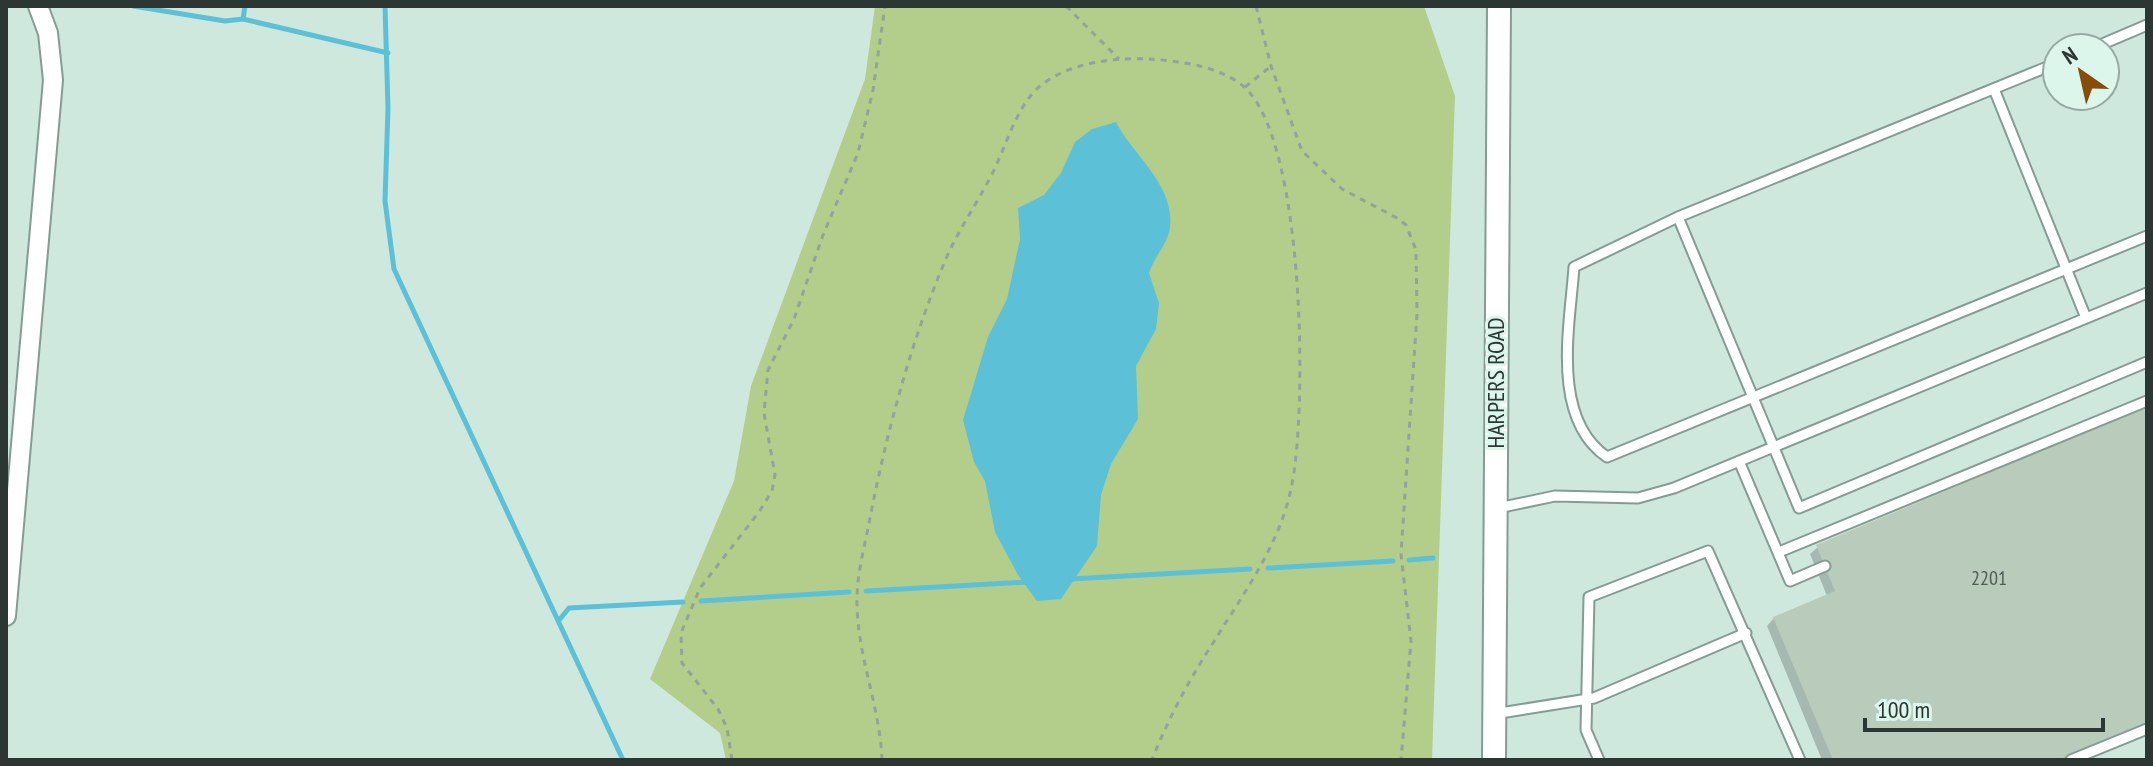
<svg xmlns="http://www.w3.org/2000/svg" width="2153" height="766" viewBox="0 0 2153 766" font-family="'PT Sans Narrow',sans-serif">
<rect width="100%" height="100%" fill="#cfe8de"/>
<!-- green -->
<path fill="#b3ce8a" d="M875 6H1424L1455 96 1432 760H726L720 733 650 679 734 481 751 386 865 79Z"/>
<!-- water -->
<path fill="#5cc0d7" d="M1116 122C1132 154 1175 185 1170 227 1168 244 1154 257 1149 273L1159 303 1156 329 1136 366 1138 419 1111 464 1101 495 1097 546 1061 599 1037 601 1018 575 995 532 985 481 974 462 963 420 988 337 1007 299 1020 239 1018 208 1044 195 1061 173 1075 142 1092 129Z"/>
<!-- shadow -->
<path fill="#0003" d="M2147 409V726L2065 760H1822L1767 626 1774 618 1827 596 1810 554 1818 547Z"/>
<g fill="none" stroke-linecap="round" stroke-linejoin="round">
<!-- stream -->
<path stroke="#5cc0d7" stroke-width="5" d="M133 6 225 21 243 19 388 53
M385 6 388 108 385 201 394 269 623 760
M243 19 245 6
M1409 560 1433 558
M1268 568 1393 561
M1071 579 1250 569
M866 591 1029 582
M701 601 849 592
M560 619 569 608 683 602"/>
</g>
<!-- building -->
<path fill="#b9cbbb" d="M2147 407V723L2058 760H1833L1773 617 1835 591 1816 545Z"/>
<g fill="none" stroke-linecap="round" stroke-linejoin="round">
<!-- service casing -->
<g stroke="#849c93" stroke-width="13">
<path id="service" d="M2093 48 2147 25
M2057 63 1678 217 1574 267C1570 325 1550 418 1607 457L2147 236
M1994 89 2086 318
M1678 217 1799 508 2147 362
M1739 461 1790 581 1825 566
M1498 508 1555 496 1638 498 1674 488 2147 293
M1779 552 2147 401
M1494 714 1594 698 1746 633
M1599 760 1586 730 1589 597 1708 551 1800 760
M2071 760 2147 729"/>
</g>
<!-- minor casing -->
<g stroke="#849c93" stroke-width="22">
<path id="minor" d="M6 616 53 80 48 33 38 6"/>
</g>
<!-- tertiary casing -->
<g stroke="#849c93" stroke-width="26">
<path id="tertiary" d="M1494 760 1499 6"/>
</g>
<!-- path -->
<path stroke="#90a39c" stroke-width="3" stroke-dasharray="6 6" stroke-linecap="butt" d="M1066 6 1119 59
M1256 6 1271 66 1302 151 1342 189 1397 218 1406 225 1416 250 1417 314 1401 554 1411 641 1401 760
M1245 87 1270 67
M732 760 727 728 718 709 682 663 681 633 700 588 759 512 772 491 775 475 764 413 768 370 794 319 823 235 858 153 873 90 885 6
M882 760C880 707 858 658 857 605 856 578 864 549 869 523 886 435 910 344 945 261 958 230 977 204 992 174 1006 147 1016 107 1039 87 1067 63 1114 57 1149 59 1180 61 1219 66 1243 86 1305 137 1308 413 1291 489 1279 546 1243 594 1213 643 1189 680 1168 719 1152 760"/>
<!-- service -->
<use href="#service" stroke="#fff" stroke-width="9"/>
<!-- minor -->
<use href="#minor" stroke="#fff" stroke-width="18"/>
<!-- tertiary -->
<use href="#tertiary" stroke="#fff" stroke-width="22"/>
</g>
<g text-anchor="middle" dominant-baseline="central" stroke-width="6" stroke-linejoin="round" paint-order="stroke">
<!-- number labels -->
<g font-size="20" fill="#4f5b54">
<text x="1989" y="578">2201</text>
</g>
<!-- street labels -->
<g font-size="24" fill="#2c3632" stroke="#dcf6ec">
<text transform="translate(1495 383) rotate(-90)">HARPERS ROAD</text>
</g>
</g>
<!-- border -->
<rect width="2153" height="766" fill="none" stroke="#2c3632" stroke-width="16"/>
<!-- north arrow -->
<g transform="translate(2081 72) rotate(326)"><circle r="38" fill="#dcf6ec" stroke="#96a9a2" stroke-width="2"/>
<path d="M0-6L14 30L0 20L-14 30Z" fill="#884c0a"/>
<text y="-12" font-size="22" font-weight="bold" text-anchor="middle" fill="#2c3632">N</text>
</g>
<!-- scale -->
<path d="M1865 718v12h238v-12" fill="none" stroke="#2c3632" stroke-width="4"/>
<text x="1877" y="718" font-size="24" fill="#2c3632" stroke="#dcf6ec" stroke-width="6" paint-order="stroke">100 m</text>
</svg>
